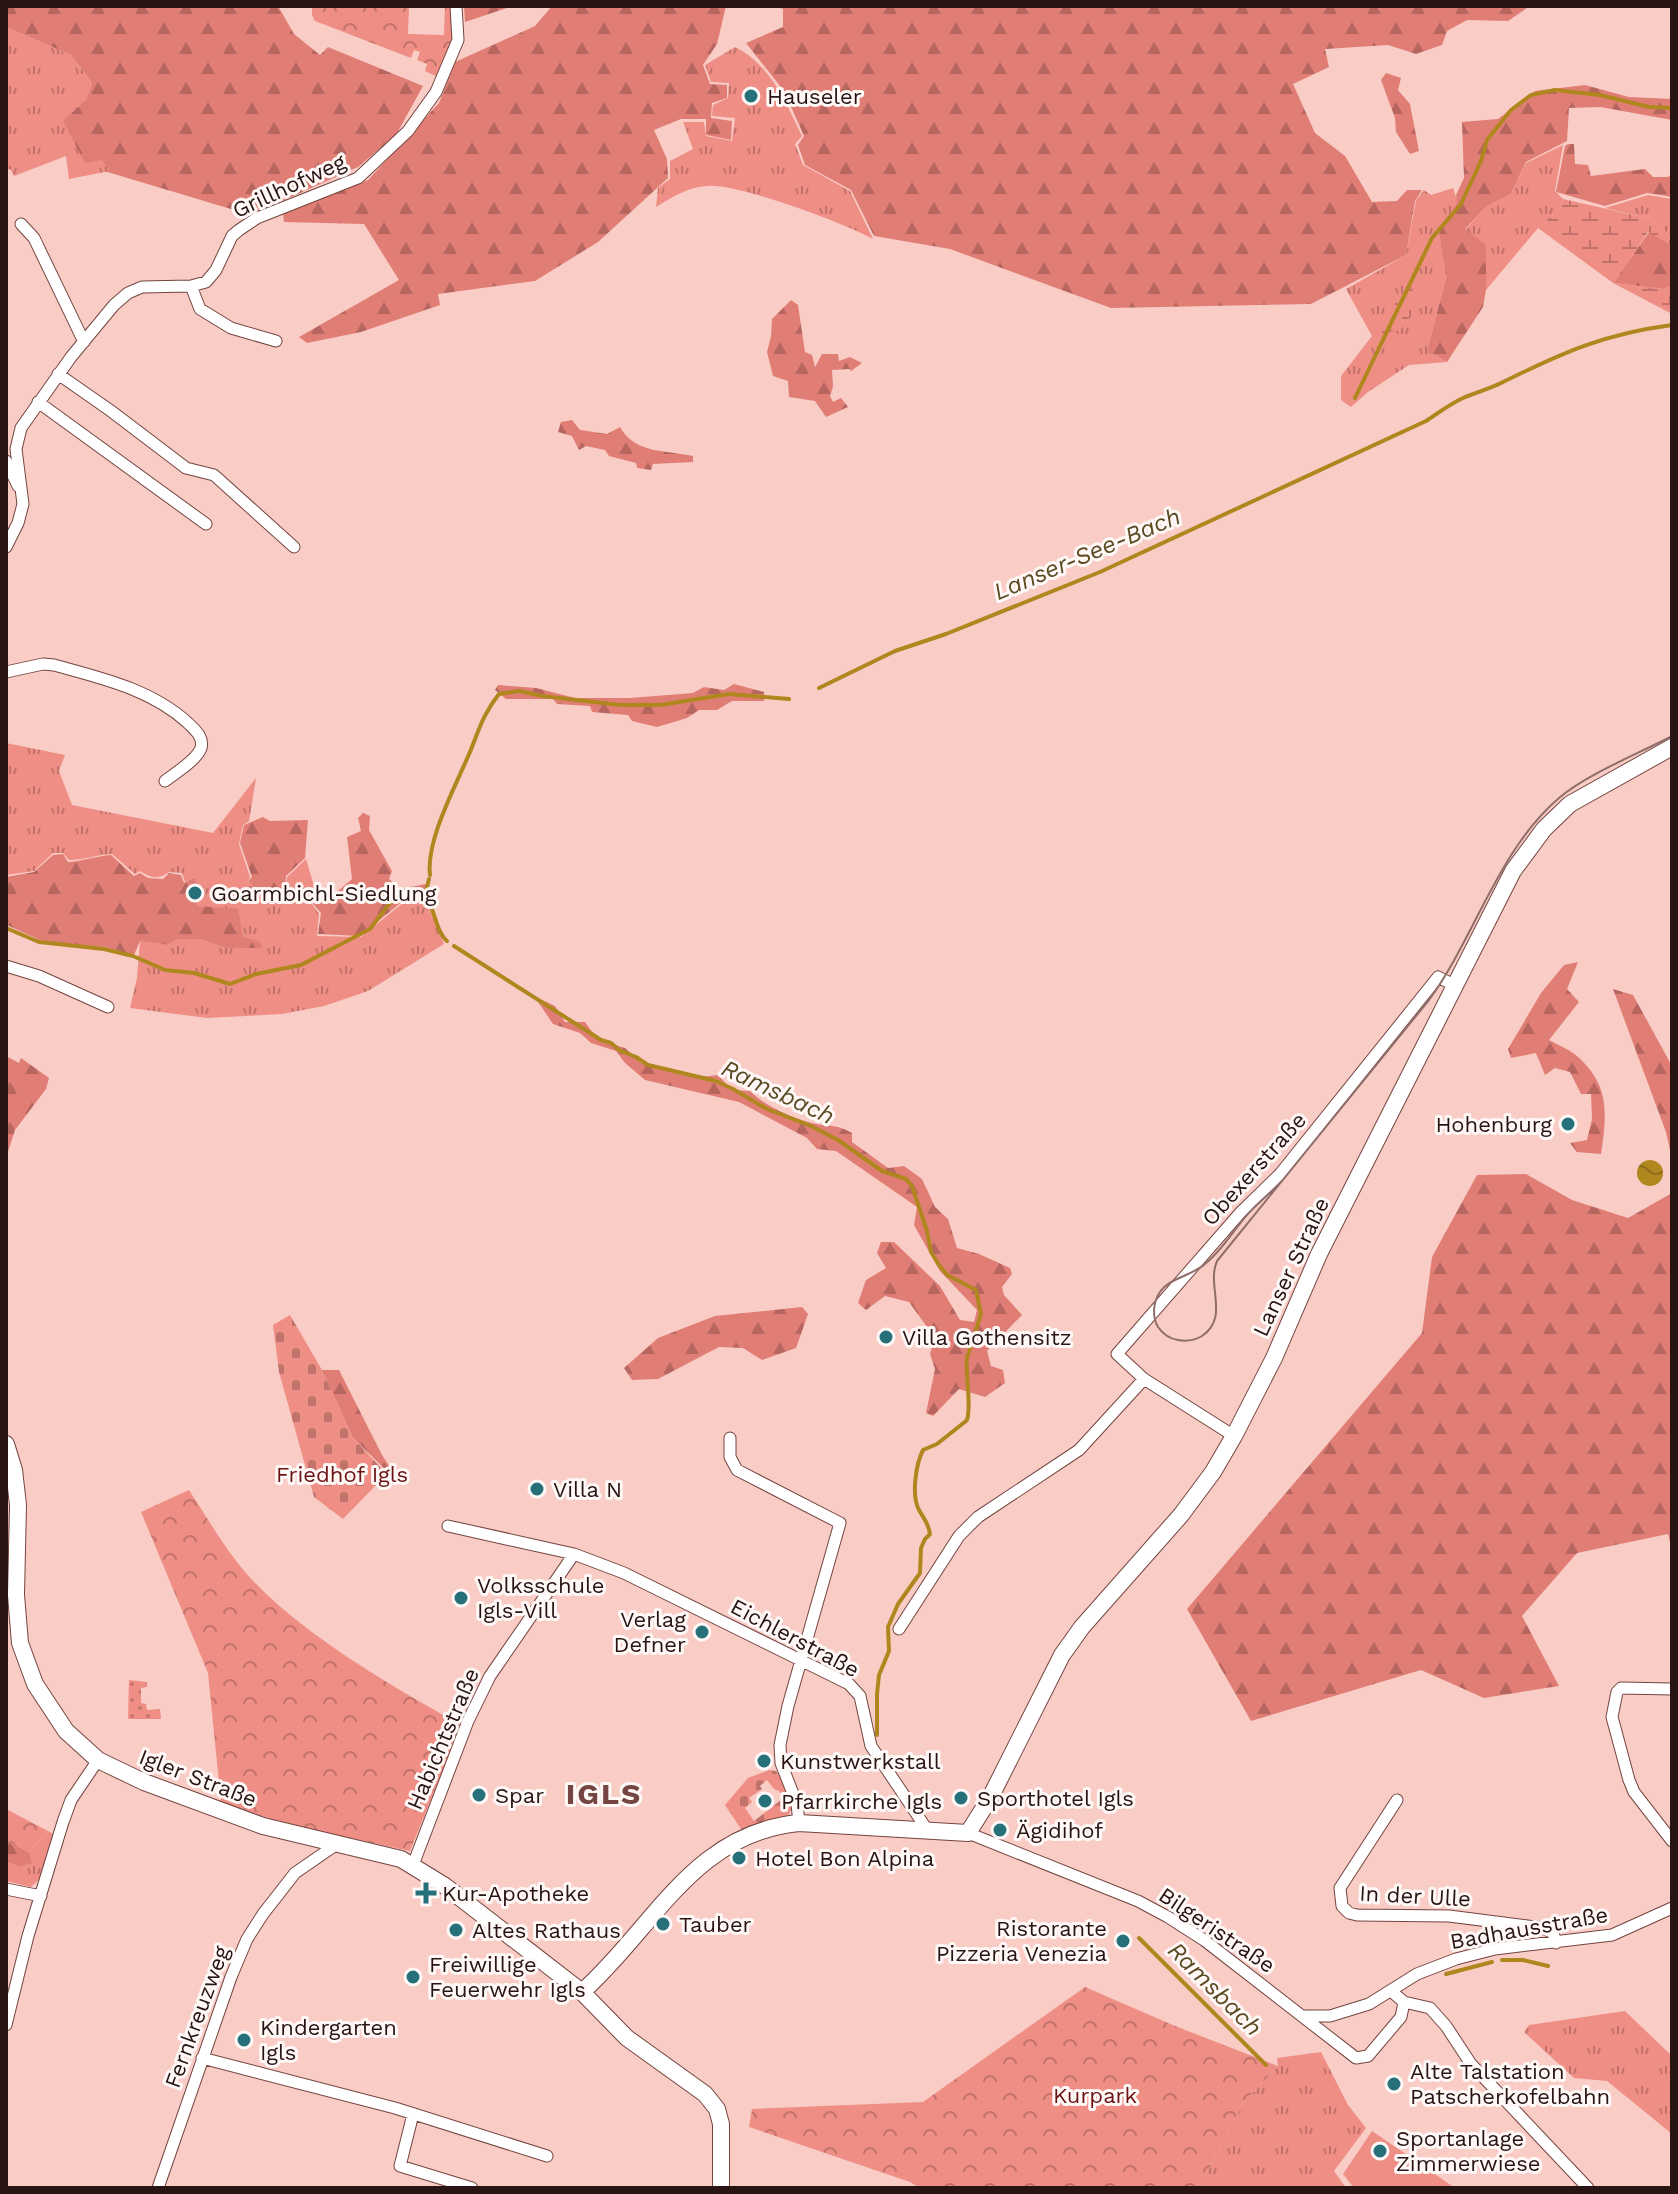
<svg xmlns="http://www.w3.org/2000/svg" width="1678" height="2194" viewBox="0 0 1678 2194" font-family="'Work Sans',sans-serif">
<defs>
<pattern id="grass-tufts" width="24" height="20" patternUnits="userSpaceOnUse" patternTransform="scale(2)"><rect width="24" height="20" fill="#ee8e85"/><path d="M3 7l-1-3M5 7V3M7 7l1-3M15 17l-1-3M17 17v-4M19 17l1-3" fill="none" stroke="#c1736b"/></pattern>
<pattern id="forest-firs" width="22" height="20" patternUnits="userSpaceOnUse" patternTransform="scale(2)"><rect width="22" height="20" fill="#e07e75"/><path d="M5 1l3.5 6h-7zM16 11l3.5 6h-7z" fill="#b6665f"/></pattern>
<pattern id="wetland-marsh" width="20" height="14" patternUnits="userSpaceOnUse" patternTransform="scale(2)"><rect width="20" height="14" fill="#ee8e85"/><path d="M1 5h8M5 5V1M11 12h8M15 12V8" fill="none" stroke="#c1736b"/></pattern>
<pattern id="cemetery-stones" width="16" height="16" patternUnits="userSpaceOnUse" patternTransform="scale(2)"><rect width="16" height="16" fill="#ee8e85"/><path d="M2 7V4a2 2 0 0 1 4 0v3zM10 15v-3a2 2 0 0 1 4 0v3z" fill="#c1736b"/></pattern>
<pattern id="park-crowns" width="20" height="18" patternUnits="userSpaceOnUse" patternTransform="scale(2)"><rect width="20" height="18" fill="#ee8e85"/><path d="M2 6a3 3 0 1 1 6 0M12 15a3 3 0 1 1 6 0" fill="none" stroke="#c1736b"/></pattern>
<pattern id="garden-dots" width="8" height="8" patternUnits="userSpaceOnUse" patternTransform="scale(2)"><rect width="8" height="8" fill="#ee8e85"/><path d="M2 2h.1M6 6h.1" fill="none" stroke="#c1736b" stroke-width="1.8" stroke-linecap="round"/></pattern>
<pattern id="water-waves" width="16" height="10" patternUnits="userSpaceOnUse" patternTransform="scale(2)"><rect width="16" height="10" fill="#af871e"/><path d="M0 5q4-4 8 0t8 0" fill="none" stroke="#8e6d19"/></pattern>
</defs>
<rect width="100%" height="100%" fill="#faccc6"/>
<!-- grass -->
<path fill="url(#grass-tufts)" d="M6 27 71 55 92 83 86 100 101 160 110 171 69 179 66 156 14 176 10 169 6 170Z
M735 47C770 64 786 103 802 136L795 144 803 165 850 191 873 239C844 223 737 183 707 186 688 187 672 197 656 207L658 188 670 179V161L693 149 683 122H704L706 136 732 141 735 118 712 116 713 105 728 98 729 83 711 82 705 65Z
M1563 145 1555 191 1563 199 1560 209 1538 228 1486 290V246L1465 230 1486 207 1511 194 1526 163Z
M1453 188 1458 203 1439 233 1446 278 1427 351 1447 362 1409 365 1368 392 1351 407 1341 400V376L1372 336 1346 289 1406 255 1416 200 1424 190 1431 195Z
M1648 195 1672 199V237L1651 219 1605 208Z
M6 743 65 755 59 771 72 805 213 833 256 778 249 821 243 825 239 844 250 877 248 881 265 899 280 898 285 892 287 877 306 859 317 896 312 904 319 914 317 936 361 937 404 902 424 897 444 944 368 991 324 1006 282 1014 207 1018 130 1008 137 978 140 941 167 945 178 939H201L225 948 243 938 239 928 197 907 198 885 195 877 185 882 182 873 169 872C159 880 150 878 140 871L135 874 112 854C96 855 84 860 69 860L63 853H53L34 871 6 875Z
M48 1831 58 1837 43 1876 31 1887 6 1881V1862L20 1867 31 1863 29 1852Z
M1625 2011 1672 2056V2134L1607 2081 1574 2078 1524 2032 1529 2025Z
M1321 2052 1348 2105 1366 2128 1334 2171 1346 2188H1199L1243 2103 1278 2066 1277 2058Z"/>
<!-- forest -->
<path fill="url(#forest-firs)" d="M6 6H278L294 34 320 55 328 47 423 86 396 135 358 167 251 215 104 171 109 170 101 160 85 163 63 121 86 100 92 83 71 55 6 27Z
M464 6H513L465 22Z
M552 6H726L717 44 703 65 710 84 727 85V98L712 103 711 118 732 121 731 140 706 135V119H681L654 130 667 159 668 178 598 242 535 281 438 294 440 305 361 332 307 343 299 337 399 280 364 224 284 222 283 214 368 180 439 103 455 62 535 26Z
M775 6H1530L1508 21 1467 20 1447 31 1442 45 1416 54 1388 45 1325 49 1329 67 1293 84 1315 133 1345 156 1372 202 1397 201 1407 190H1422L1415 201 1406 255 1311 304 1111 308 950 249 874 236 851 190 805 165 798 145 804 136 784 91 746 43 783 27V9Z
M1386 73 1401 78 1398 90 1410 104 1419 151 1410 154 1396 132 1395 118 1381 80Z
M1585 85 1629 97 1672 99V120L1600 107 1569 108 1567 141 1526 162 1511 194 1486 207 1465 229 1486 245V290L1483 307 1447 362 1427 351 1446 278 1439 233 1457 203 1456 195 1464 178 1462 122 1498 119 1535 91Z
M1568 144H1574L1575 164 1588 165 1591 176 1645 169 1653 177H1668L1672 174V197L1647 193 1605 206 1556 192 1565 146Z
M1649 232 1672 245V286L1663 289 1613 283Z
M791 300 798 305 805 352 812 355 815 367 822 354H838L839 361 850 357 862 363 851 371 850 369 832 370 833 387 830 396 833 402 841 398 848 407 826 417 815 401 789 397 788 381 773 376 767 352 771 336 772 319Z
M572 420 580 430 607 434 620 427C635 454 666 450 693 456V462L653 464 651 470 637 468 636 463 609 456 605 450 586 446 579 450 572 436 558 432 561 422Z
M734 684 764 692V701H732L717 710H699L687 718 657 727 632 721 628 715 592 712 590 706 557 704 553 699H506L495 690 498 685 536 688 575 698H630L693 693 704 687 724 690Z
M363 813 370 816 369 830 392 871 389 879 400 889 426 884 423 896 403 901 360 936 318 934 321 913 313 904 317 898 338 891 352 879 347 837 361 831 358 818Z
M263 817 270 821 308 820 305 858 286 876 285 892 279 898 265 899 248 881 252 877 240 843 244 825Z
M63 854 68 862C84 861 95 856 111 855L134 876 140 873 148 878 163 879 169 873 181 875 184 883 195 877 198 885 197 906 238 909 243 937 259 941 262 948H225L201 939H178L167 945 140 941 134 955 105 947 44 942 9 926 6 923V877L34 872 53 855Z
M1578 962 1567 989 1579 1002 1549 1040C1558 1045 1569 1049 1577 1056 1610 1085 1607 1114 1601 1154L1577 1152 1570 1143 1587 1140 1592 1119 1591 1094H1581L1570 1072 1555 1068 1545 1075 1536 1053 1511 1058 1508 1049 1541 993 1564 965Z
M1613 989 1633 995 1672 1066V1159L1666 1132Z
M534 996 555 1006 565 1022H585L598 1040 625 1048 641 1063 701 1077 718 1075 732 1090 750 1091C764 1105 789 1117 808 1122 825 1127 835 1123 852 1133V1142L888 1168 904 1166 922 1179 935 1207 948 1219 957 1248 979 1254 1010 1268 1012 1274 1002 1287 1004 1295 1022 1315 987 1351 991 1366 1003 1370 1005 1383 985 1397 959 1389 933 1416 926 1413 935 1369 930 1354 935 1338 909 1302 885 1296 866 1310 858 1303 866 1280 886 1268 877 1253 881 1242H894L940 1286 960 1320 974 1322 977 1310 940 1271 914 1225 917 1207 836 1151 817 1149 807 1138 739 1102 645 1080 625 1063 616 1051 591 1043 580 1033 553 1024Z
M6 1056 19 1063 21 1058 49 1078 46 1089 15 1130 6 1158Z
M1526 1174 1572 1200 1628 1218 1672 1193V1550L1668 1534 1577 1553 1522 1616 1559 1686 1484 1698 1421 1670 1251 1721 1187 1609 1422 1333 1432 1257 1477 1175Z
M802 1307 808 1314 796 1348 762 1360 743 1348 719 1347 658 1379 632 1380 624 1368 658 1338 715 1316Z
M322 1370H339L382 1455 396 1476 394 1478 353 1438Z
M6 1840 29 1852 32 1863 20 1867 6 1862Z"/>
<!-- wetland -->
<path fill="url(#wetland-marsh)" d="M1563 199 1651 219 1672 237V245L1648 232 1614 283 1663 289 1672 286V316L1670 313 1613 283 1538 228 1560 209Z
M1409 284 1421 304 1400 330 1372 336Z"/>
<!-- cemetery -->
<path fill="url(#cemetery-stones)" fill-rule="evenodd" d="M290 1315 322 1370 353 1438 387 1474 343 1519 314 1497 279 1372 273 1325Z
M769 1770 776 1771 785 1784 793 1807 787 1817 743 1832 725 1805 748 1778ZM767 1780 774 1789 779 1791 782 1795 781 1800 754 1821 745 1808 752 1802 749 1798 762 1789 760 1786Z"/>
<!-- park -->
<path fill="url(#park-crowns)" d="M312 6H409L408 34 444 35 445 6H453V39L440 78 425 71 427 64 417 60 420 52 414 50 411 58 315 21 312 15Z
M189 1490C205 1514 219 1539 237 1562 285 1625 391 1686 461 1725L410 1851 286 1824 221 1802 208 1673 141 1512Z
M6 1809 48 1831 29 1852 6 1840Z
M1085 1987 1175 2026 1278 2066 1243 2103 1199 2188H920L910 2182 749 2127 752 2109 923 2102Z"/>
<!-- garden -->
<path fill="url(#garden-dots)" d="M129 1680 147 1682V1687L141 1688V1703L146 1704 147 1710 160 1709 161 1719H128Z"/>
<!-- pitch -->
<path fill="#ee8e85" d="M1372 2131 1455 2188H1354L1343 2174Z"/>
<!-- water -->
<path fill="url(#water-waves)" d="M1637 1173a13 13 0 1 1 26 0a13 13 0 1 1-26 0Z"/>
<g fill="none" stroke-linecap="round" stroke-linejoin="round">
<!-- stream -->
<path stroke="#af871e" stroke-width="4" d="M1355 398 1432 238 1461 204 1481 161 1487 140 1511 110 1531 95 1555 90 1600 95 1649 107 1672 108
M819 688 895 651 946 634 1100 572 1426 421C1438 413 1450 404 1463 398 1476 392 1490 389 1503 382 1564 352 1604 334 1672 325
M430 875C426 842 453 791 466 761 478 735 480 718 499 694L519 691 542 696 620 705H660L729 694 789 699
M425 895 429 879
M6 928 39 942 104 949 133 956 165 970 194 973 230 984 256 974 301 965 370 929 389 904 400 896 425 895C435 909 436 932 447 941
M454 946 601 1040 611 1043 619 1050 636 1057 648 1065 716 1081 733 1089 767 1109 811 1126 838 1140 882 1171 906 1179 912 1186 927 1231 931 1252 939 1265 947 1275 976 1290 981 1314 968 1355
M967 1420C972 1404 965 1376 967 1356
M877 1735V1694L879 1675 889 1651 888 1627 898 1604 920 1573 921 1548 925 1539 930 1534C929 1524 924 1519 919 1510 911 1495 916 1464 923 1450L937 1444 966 1421
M1139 1938 1266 2065
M1502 1960H1523L1548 1966
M1446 1974 1492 1962"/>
<!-- street casing -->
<g stroke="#74443f" stroke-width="13">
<path id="street" d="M21 224 34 238 84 342
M191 286 200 309 231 328 276 341
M58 374 111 411 186 468 214 475 294 547
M38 402 206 524
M6 461 18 486
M6 547 18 523 23 504 16 449 21 428 71 357 114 305 128 293 142 287 191 286 206 282 216 270 232 236 239 230 257 218 358 178 408 131 436 92 458 40 456 6
M6 672 43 664 54 665C101 678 151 689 188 723 195 730 204 737 201 748 197 760 175 773 165 781
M6 966 39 976 108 1007
M1234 1436 1144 1379 1117 1354 1240 1213 1280 1174 1438 977 1454 985
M730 1438V1457L737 1470 840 1523 788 1706 780 1745 781 1763 797 1804 799 1823
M448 1526 574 1554 624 1573 849 1684 860 1696 871 1746 926 1828
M899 1629 959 1536 978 1517 1079 1450 1144 1379
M1672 1689 1621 1688 1617 1692 1612 1717 1629 1780 1634 1792 1672 1841
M1397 1800 1340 1888 1342 1906 1349 1913 1357 1915 1449 1916 1543 1928 1553 1933 1556 1943
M968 1833 1138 1901 1168 1917 1204 1940 1356 2058 1368 2056 1401 2017 1404 2002
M413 1865 468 1721 490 1676 574 1554
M6 1889 41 1896
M1391 1991 1404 2002 1430 2008 1446 2026 1471 2064 1588 2188
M1305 2016H1330L1369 2004 1417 1974 1456 1959 1495 1949 1612 1935 1672 1908
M6 2025 28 1936 63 1822 71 1800 98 1760
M202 2058 395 2108 547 2156
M413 2114 400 2166 472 2188
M158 2188 231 1977 247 1939 263 1914 295 1873 337 1844"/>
</g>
<!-- secondary casing -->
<g stroke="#74443f" stroke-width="18">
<path id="secondary" d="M6 1444 14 1470 18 1505 16 1595 20 1643 35 1684 66 1731 98 1760 144 1782 263 1826 401 1859 445 1886 582 1992 627 2038 705 2094 717 2109 721 2124V2188
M582 1992C654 1928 693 1833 799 1823L968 1833 990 1798 1062 1655 1082 1627 1181 1515 1213 1472 1234 1436 1274 1358 1319 1254 1513 871 1544 829 1570 804 1672 747"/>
</g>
<!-- street -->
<use href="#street" stroke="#fff" stroke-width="11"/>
<!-- secondary -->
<use href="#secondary" stroke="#fff" stroke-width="16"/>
<!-- tram -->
<path stroke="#8f6e6a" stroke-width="2" d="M1282 1181C1271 1193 1257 1203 1246 1216 1233 1231 1222 1250 1206 1263 1193 1276 1170 1277 1160 1292 1153 1302 1152 1317 1158 1327 1163 1334 1171 1339 1178 1340 1187 1342 1195 1340 1202 1336 1230 1317 1206 1286 1217 1261L1429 1000C1475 937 1498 850 1559 798 1587 774 1638 754 1672 736"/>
</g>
<!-- markers -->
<g fill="#267079" stroke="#fef8f7" stroke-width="3">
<circle cx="751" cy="96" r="8"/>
<circle cx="195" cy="893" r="8"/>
<circle cx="1568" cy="1124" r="8"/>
<circle cx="886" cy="1337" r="8"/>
<circle cx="537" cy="1489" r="8"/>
<circle cx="461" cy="1598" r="8"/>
<circle cx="702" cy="1632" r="8"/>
<circle cx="764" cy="1761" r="8"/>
<circle cx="479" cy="1795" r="8"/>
<circle cx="961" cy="1798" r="8"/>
<circle cx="765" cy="1801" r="8"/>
<circle cx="1000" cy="1830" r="8"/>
<circle cx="739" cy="1858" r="8"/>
<path d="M422 1881h8v8h8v8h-8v8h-8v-8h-8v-8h8z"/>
<circle cx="663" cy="1924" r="8"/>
<circle cx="456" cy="1930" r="8"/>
<circle cx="1123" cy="1941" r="8"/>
<circle cx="413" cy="1977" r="8"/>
<circle cx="244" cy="2040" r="8"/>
<circle cx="1394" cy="2084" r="8"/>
<circle cx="1380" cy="2151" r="8"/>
</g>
<g text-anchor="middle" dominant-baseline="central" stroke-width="6" stroke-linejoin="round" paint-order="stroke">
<!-- poi labels -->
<g font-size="22" fill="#281412" stroke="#fef8f7" text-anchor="start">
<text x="767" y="96">Hauseler</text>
<text x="211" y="893">Goarmbichl-Siedlung</text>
<text x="1552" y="1124" text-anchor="end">Hohenburg</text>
<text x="902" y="1337">Villa Gothensitz</text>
<text x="553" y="1489">Villa N</text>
<text x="477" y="1585">Volksschule<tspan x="477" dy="25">Igls-Vill</tspan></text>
<text x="686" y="1619" text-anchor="end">Verlag<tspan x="686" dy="25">Defner</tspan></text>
<text x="780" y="1761">Kunstwerkstall</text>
<text x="495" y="1795">Spar</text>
<text x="977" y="1798">Sporthotel Igls</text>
<text x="781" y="1801">Pfarrkirche Igls</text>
<text x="1016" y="1830">Ägidihof</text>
<text x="755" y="1858">Hotel Bon Alpina</text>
<text x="442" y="1893">Kur-Apotheke</text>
<text x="679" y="1924">Tauber</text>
<text x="1107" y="1928" text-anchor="end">Ristorante<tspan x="1107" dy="25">Pizzeria Venezia</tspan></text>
<text x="472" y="1930">Altes Rathaus</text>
<text x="429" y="1964">Freiwillige<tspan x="429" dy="25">Feuerwehr Igls</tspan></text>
<text x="260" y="2027">Kindergarten<tspan x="260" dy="25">Igls</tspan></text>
<text x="1410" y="2071">Alte Talstation<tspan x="1410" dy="25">Patscherkofelbahn</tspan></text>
<text x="1396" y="2138">Sportanlage<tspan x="1396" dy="25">Zimmerwiese</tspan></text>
</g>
<!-- street labels -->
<g font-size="22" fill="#281412" stroke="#fef8f7">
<text transform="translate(289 186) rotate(-25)">Grillhofweg</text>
<text transform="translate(1254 1169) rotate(-48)">Obexerstraße</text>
<text transform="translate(1291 1267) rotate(-65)">Lanser Straße</text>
<text transform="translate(795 1638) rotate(28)">Eichlerstraße</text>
<text transform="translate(443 1739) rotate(-67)">Habichtstraße</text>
<text transform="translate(198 1778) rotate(21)">Igler Straße</text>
<text transform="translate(1415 1896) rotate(3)">In der Ulle</text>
<text transform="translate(1529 1928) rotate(-10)">Badhausstraße</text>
<text transform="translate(1217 1930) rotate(34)">Bilgeristraße</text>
<text transform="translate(197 2017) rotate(-70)">Fernkreuzweg</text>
</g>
<!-- park labels -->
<g font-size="22" fill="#6b1213" stroke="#fef8f7">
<text x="342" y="1474">Friedhof Igls</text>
<text x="1095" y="2095">Kurpark</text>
</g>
<!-- water labels -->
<g font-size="24" font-style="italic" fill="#5b4a22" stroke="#fef8f7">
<text transform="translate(1087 554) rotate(-23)">Lanser-See-Bach</text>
<text transform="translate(778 1092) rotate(25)">Ramsbach</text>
<text transform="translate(1215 1989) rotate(45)">Ramsbach</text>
</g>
<!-- district labels -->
<g font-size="30" font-weight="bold" letter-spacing="2" fill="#754641" stroke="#fef8f7">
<text x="604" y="1793">IGLS</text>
</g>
</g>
<!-- border -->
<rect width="1678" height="2194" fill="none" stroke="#281412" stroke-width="16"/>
</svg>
